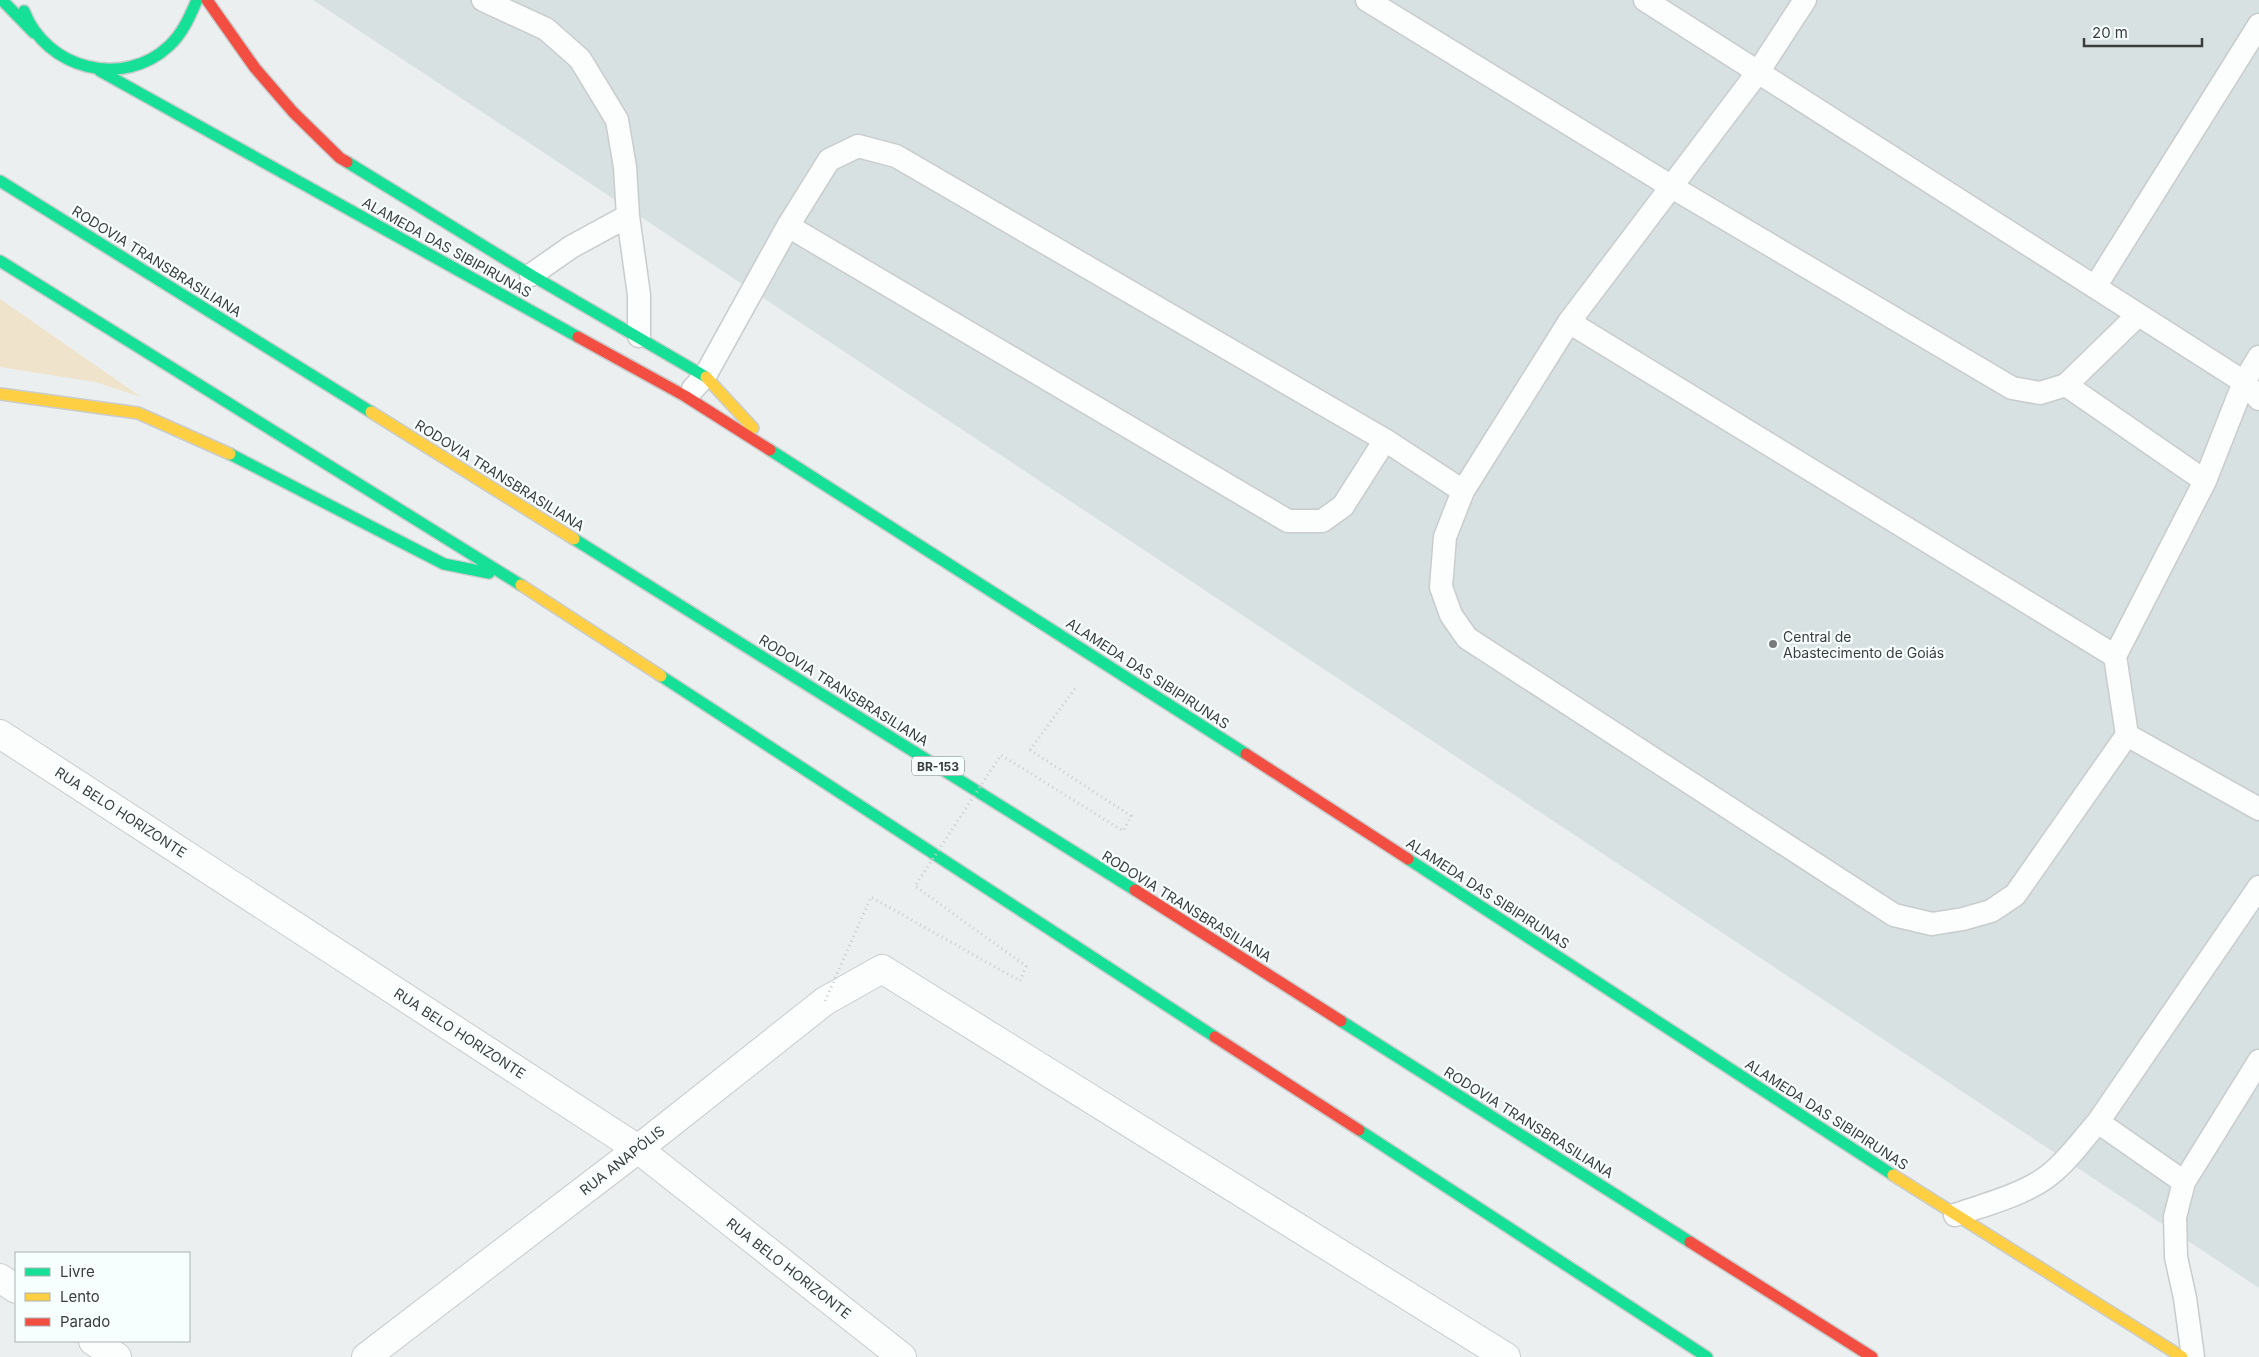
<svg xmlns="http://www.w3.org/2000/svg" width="2259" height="1357" viewBox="0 0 2259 1357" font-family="Inter,sans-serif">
<rect width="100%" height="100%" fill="#ebefef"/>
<!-- built -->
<path fill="#d7e1e1" d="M313 0H2259V1288Z"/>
<!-- park -->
<path fill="#f0e3cb" d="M0 299 141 397 95 382 0 367Z"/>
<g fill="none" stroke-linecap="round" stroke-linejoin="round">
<!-- lane casing -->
<g stroke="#c9cccc" stroke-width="25">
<path id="lane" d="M483 0 546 29 580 59 617 120 625 167 628 216 639 295V336
M1367 0 1672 187 2012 388 2040 393 2066 385 2138 315
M1645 0 2244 382 2259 399
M1805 0 1758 72 1569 322 1463 491 1445 537 1441 587 1451 615 1467 638 1894 915 1932 924 1963 919 1991 911 2015 895 2127 735 2115 656 2205 481 2244 382 2259 357
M788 226 1288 521H1322L1343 506 1385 440
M531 275 571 247 628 216
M2095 287 2259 25
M1569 322 2115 656
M2066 385 2205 481
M693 389 705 376 788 226 829 160 858 146 896 156 1385 440 1463 491
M2127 735 2259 809
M2098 1122 2184 1182
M1955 1215C1984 1205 2023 1195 2048 1176 2067 1162 2082 1140 2098 1122L2259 887
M2193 1357 2185 1298 2176 1257 2175 1217 2184 1182 2259 1061"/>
</g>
<!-- street casing -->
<g stroke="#c9cccc" stroke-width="30">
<path id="street" d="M0 734 638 1149 902 1357
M0 1278 16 1289
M93 1341 117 1357
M366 1357 638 1149 825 1001 882 969 1506 1357"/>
</g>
<!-- fast casing -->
<g stroke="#c9cccc" stroke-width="14">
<path id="fast" d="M2 0 34 33
M24 11C46 69 123 89 169 46 183 33 190 16 197 0
M100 71 578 337
M347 162 531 275 706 377
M0 181 371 412
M0 261 521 585
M770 450 1246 754
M230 454 444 564 489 573
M574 539 1135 890
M661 676 1215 1037
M1408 859 1893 1175
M1341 1021 1690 1242
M1359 1130 1707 1357"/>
</g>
<!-- slow casing -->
<g stroke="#c9cccc" stroke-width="14">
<path id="slow" d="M706 377 753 428
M0 394 138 413 230 454
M371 412 574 539
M521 585 661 676
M1893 1175 2182 1357"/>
</g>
<!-- jam casing -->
<g stroke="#c9cccc" stroke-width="14">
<path id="jam" d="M207 0 255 68 293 112 340 158 347 162
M578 337 685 396 770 450
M1246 754 1408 859
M1135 890 1341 1021
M1215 1037 1359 1130
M1690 1242 1872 1357"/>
</g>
<!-- path -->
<path stroke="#cbcdcd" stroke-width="3" stroke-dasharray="1 4" stroke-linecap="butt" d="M1030 750 1077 686"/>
<!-- lane -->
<use href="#lane" stroke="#fcfdfd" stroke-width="22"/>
<!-- street -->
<use href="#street" stroke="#fcfdfd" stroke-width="28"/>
<!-- fast -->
<use href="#fast" stroke="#16e098" stroke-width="11"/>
<!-- slow -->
<use href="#slow" stroke="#ffcf43" stroke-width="11"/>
<!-- jam -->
<use href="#jam" stroke="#f24e42" stroke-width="11"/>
<!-- path-bridge -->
<path stroke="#cbcdcd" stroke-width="3" stroke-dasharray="1 4" stroke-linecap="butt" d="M825 1001 871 897 1020 981 1026 966 915 886 1001 755 1123 831 1131 816 1030 750"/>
</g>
<!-- markers -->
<circle fill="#797b7b" stroke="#f7fefe" stroke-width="2" cx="1773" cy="644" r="5"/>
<g text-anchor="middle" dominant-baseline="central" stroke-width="4.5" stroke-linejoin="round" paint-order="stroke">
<!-- shield labels -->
<rect fill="#f7fefe" stroke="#737777" stroke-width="1" x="912" y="756.5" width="52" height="19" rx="4"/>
<g font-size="12" font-weight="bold" fill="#3b3d3d">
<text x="938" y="766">BR-153</text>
</g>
<!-- street labels -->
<g font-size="14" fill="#3b3d3d" stroke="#f7fefe">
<text transform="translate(447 247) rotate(29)">ALAMEDA DAS SIBIPIRUNAS</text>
<text transform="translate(157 261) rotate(32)">RODOVIA TRANSBRASILIANA</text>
<text transform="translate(500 475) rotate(32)">RODOVIA TRANSBRASILIANA</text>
<text transform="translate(1148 673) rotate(33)">ALAMEDA DAS SIBIPIRUNAS</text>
<text transform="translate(844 690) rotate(32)">RODOVIA TRANSBRASILIANA</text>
<text transform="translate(121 812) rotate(33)">RUA BELO HORIZONTE</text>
<text transform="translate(1488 893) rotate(33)">ALAMEDA DAS SIBIPIRUNAS</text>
<text transform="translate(1187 906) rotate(32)">RODOVIA TRANSBRASILIANA</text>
<text transform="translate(460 1033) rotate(33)">RUA BELO HORIZONTE</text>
<text transform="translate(1827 1114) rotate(33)">ALAMEDA DAS SIBIPIRUNAS</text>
<text transform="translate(1529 1122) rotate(32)">RODOVIA TRANSBRASILIANA</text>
<text transform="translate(622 1160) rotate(-38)">RUA ANAPÓLIS</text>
<text transform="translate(789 1268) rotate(38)">RUA BELO HORIZONTE</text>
</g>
<!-- poi labels -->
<g font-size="14" fill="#3b3d3d" stroke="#f7fefe" text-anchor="start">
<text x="1783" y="636">Central de<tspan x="1783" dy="16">Abastecimento de Goiás</tspan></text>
</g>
</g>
<!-- legend -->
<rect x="15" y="1252" width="175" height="90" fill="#f7fefe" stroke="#acb1b1"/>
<rect x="25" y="1268" width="25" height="8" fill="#16e098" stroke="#acb1b1"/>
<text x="60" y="1277" font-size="15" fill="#3b3d3d">Livre</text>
<rect x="25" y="1293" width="25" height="8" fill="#ffcf43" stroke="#acb1b1"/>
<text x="60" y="1302" font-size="15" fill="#3b3d3d">Lento</text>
<rect x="25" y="1318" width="25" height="8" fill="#f24e42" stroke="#acb1b1"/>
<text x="60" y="1327" font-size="15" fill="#3b3d3d">Parado</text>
<!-- scale -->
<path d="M2084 38v8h118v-8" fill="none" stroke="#3b3d3d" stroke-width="2.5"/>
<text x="2092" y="38" font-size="15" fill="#3b3d3d" stroke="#f7fefe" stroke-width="4" paint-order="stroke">20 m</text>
</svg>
